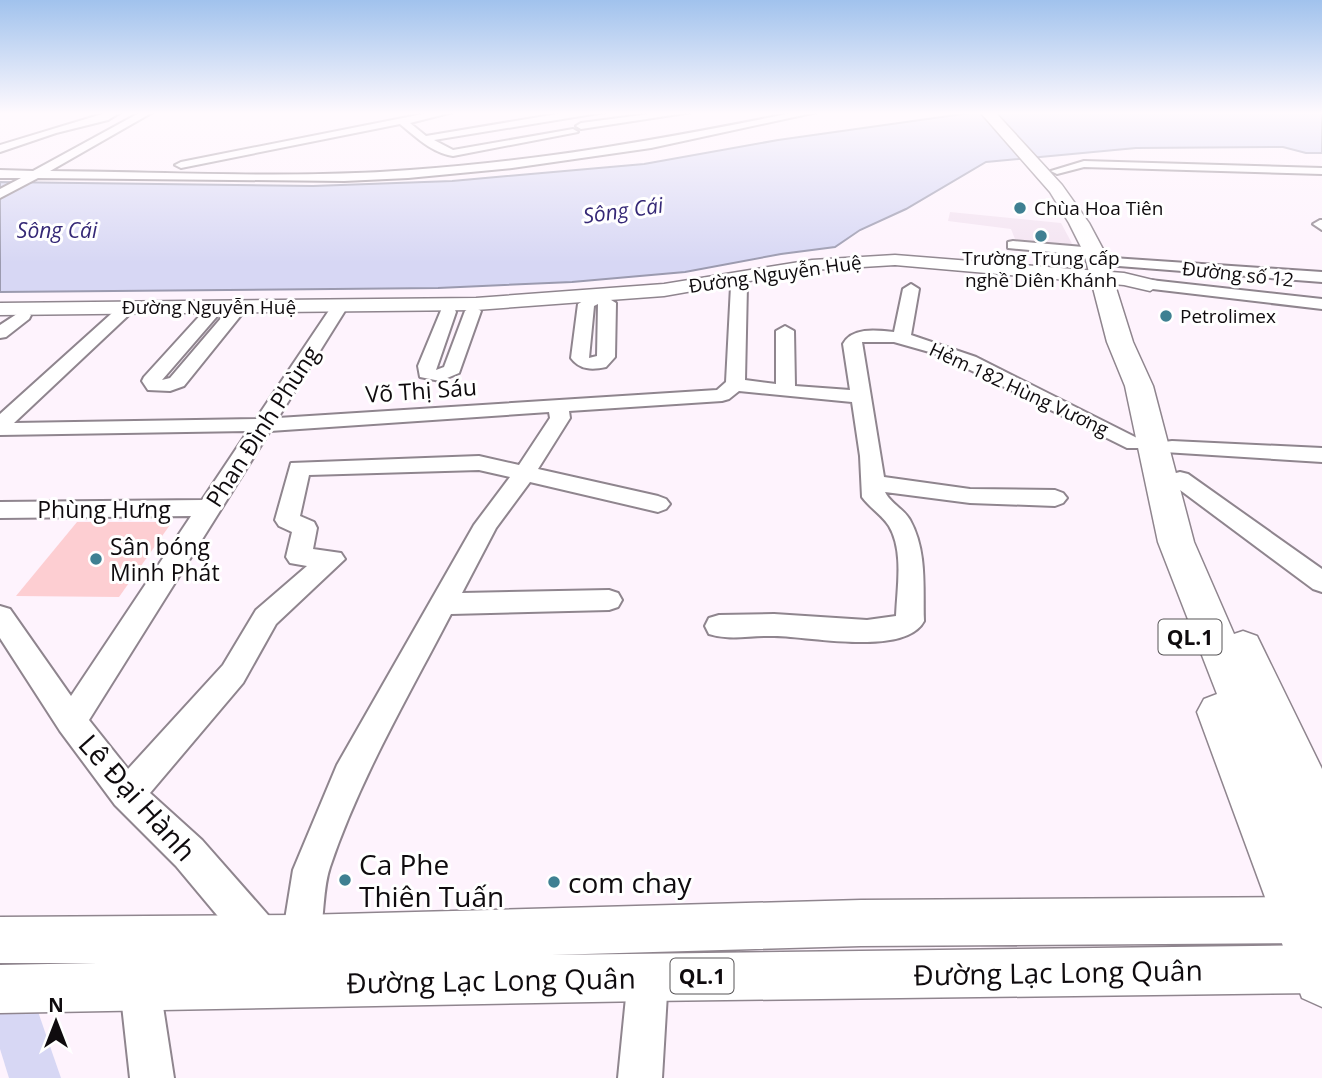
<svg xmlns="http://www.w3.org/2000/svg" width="1322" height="1078" viewBox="0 0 1322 1078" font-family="'Open Sans',sans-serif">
<rect width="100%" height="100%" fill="#fef3fd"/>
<!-- built -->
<path fill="#f3e3f1" d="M950 212 1061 223 1075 249 1017 244 1011 229 948 221Z"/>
<!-- green -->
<path fill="#fdced2" d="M77 522H172L119 597 16 596Z"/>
<!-- water -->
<path fill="#d7d7f4" stroke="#9b9aaf" stroke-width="2" d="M977 112H1322V153H1306L1283 147 1136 148 986 162 906 209 860 230 835 247 781 254 685 272 572 282 438 288 0 292V182L313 186 452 181 644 164 778 140Z"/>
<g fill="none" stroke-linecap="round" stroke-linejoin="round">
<!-- river -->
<path fill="#d7d7f4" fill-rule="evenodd" d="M0 944 17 951 61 1078H9L0 1049Z"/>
<!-- minor casing -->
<g stroke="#8f858e" stroke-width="4">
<path id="minor" d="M109 112H121L108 120 56 133 0 152V145Z
M141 112H153L50 171C170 172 291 179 410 170 541 161 669 138 797 112H817L651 148 512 168 408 178 344 181 38 178 0 198V189L21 178H0V170L33 171Z
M433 112H453L410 123 426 136 569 112H605L434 140 453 150 573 129 578 132 453 156C432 153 416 137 400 124L181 168 175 165 181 162Z
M664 112H692L581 129 576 126 581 123Z
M1084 161 1322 168V174L1084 167 1057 174 1051 171Z
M1320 220H1322V230L1313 224Z
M1013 241 1095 248 1102 252 1095 256 1008 248V242Z
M1098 257 1322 272V282L1093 264 1091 261Z
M733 275 747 285 745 380 776 384V331L785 326 794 331 795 386 850 390 843 344C852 327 876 330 894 332L903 289 911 284 919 289 911 335 976 357 1141 440 1145 444 1141 448H1127L940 355 894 342H862L884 477 970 489 1055 490 1063 493 1067 498 1063 503 1055 506 970 503 885 492C890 503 904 509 910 520 927 551 923 586 924 621 905 657 808 636 774 636 751 635 731 641 709 634L705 626 709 618 719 615 774 614 867 620 896 616C897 588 904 551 889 526 882 515 870 508 862 497L860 456 852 402 739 391 729 399 722 401 569 411 570 418 538 469 658 496 666 499 670 504 666 509 658 512 530 482 496 528 462 593 609 590 618 593 622 600 618 607 609 610 451 614C408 697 360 778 330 867 321 894 326 925 315 952L301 957 287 952 282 938 293 870 337 765 474 525 510 477 479 470 309 475 300 516 314 522 317 528 313 549 341 553 345 559 276 624 243 683 150 793 202 840 275 923 280 937 275 951 261 956 247 951 176 866 115 805 60 731 0 638V606L10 609 71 696 191 516 0 518V502L202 500 248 431 0 435V414L121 305H133L135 308 133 311 14 423 256 419 334 303 340 301 348 306 278 418 717 390 726 382 731 286 725 280ZM549 412 550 418 519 465 479 456 291 463 275 520 279 526 292 532 286 557 290 563 307 566 256 610 223 665 128 769 89 720 270 431Z
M1150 280 1322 299V309L1144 288 1142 285 1144 282Z
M598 292 616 303 615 357 606 367C592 370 580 370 571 358L578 304ZM598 304 597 356 589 358 594 306Z
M473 306 481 311 459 373 440 381 420 377 418 366 442 308H454L456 312 436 370 444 367 465 311Z
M211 309 219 314 162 380 170 378 228 310 234 309 242 314 184 386 170 391 148 390 142 381 144 377 205 310Z
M23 310 31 315 29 319 6 337 0 338V325Z
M1172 441 1322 448V462L1164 452 1161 447 1164 442Z
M1180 472 1188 474 1322 569V592L1313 589 1172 484 1169 479 1172 474Z
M648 957 662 963 668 977 662 1078H618L628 977 634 963Z
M140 967 154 973 160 987 174 1078H130L120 987 126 973Z"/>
</g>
<!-- major casing -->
<g stroke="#8f858e" stroke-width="3">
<path id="major" d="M895 255 1124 273 1157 281 1159 285 1150 291 1124 285 895 265 812 270 664 296 476 310 0 315V303L476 298 664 284 812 260Z
M1322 897V943L861 946 551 955 1322 945V993L648 1001 0 1013V965L97 963H0V917L301 915 861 900Z"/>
</g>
<!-- highway casing -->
<g stroke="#8f858e" stroke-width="3">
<path id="highway" d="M980 112H995L1062 185 1089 223 1105 253 1133 342 1153 386 1194 542 1234 634 1243 631 1257 636 1322 769V1007L1302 998 1197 712 1204 699 1217 694 1158 542 1125 386 1107 342 1084 253 1069 223 1050 192Z"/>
</g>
<!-- minor -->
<use href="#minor" fill="#fff" fill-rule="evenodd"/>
<!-- major -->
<use href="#major" fill="#fff" fill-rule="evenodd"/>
<!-- highway -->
<use href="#highway" fill="#fff" fill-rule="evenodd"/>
</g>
<!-- sky -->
<linearGradient id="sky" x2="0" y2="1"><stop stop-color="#a1c2ed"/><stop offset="0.43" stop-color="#fffafe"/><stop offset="1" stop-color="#fffafe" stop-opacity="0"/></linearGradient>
<rect width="1322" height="263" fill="url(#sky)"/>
<!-- markers -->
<g fill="#3f8092" stroke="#fff" stroke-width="2.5">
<circle cx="1020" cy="208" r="7"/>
<circle cx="1041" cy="236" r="7"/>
<circle cx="1166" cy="316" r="7"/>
<circle cx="96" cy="559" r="7"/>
<circle cx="345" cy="880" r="7"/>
<circle cx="554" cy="882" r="7"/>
</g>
<g text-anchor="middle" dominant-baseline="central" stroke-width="6" stroke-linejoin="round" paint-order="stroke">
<!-- far-poi labels -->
<g font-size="19" fill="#0f0b0e" stroke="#fff" text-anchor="start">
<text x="1034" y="208">Chùa Hoa Tiên</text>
<text x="1041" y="258" text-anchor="middle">Trường Trung cấp<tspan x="1041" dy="22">nghề Diên Khánh</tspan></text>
<text x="1180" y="316">Petrolimex</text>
</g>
<!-- far-street labels -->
<g font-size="19" fill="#0f0b0e" stroke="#fff">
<text transform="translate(775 274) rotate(-8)">Đường Nguyễn Huệ</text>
<text transform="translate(1238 274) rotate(6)">Đường số 12</text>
<text x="209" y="307">Đường Nguyễn Huệ</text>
<text transform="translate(1019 389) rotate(25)">Hẻm 182 Hùng Vương</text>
</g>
<!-- far-water labels -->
<g font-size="21" font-style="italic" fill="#352876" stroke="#fff">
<text transform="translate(623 210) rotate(-8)">Sông Cái</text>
<text x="57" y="230">Sông Cái</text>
</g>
<!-- shield labels -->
<g fill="#fff" stroke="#575456" stroke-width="2">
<rect x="1158.5" y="619.5" width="63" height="35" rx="5"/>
<rect x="670.5" y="958.5" width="63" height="35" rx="5"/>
</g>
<g font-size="21" font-weight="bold" fill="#0f0b0e">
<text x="1190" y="637">QL.1</text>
<text x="702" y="976">QL.1</text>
</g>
<!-- street labels -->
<g font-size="23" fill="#0f0b0e" stroke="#fff">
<text transform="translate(421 390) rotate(-4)">Võ Thị Sáu</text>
<text transform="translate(262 426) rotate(-57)">Phan Đình Phùng</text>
<text x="104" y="509">Phùng Hưng</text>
</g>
<!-- poi labels -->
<g font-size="23" fill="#0f0b0e" stroke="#fff" text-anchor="start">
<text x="110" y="546">Sân bóng<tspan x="110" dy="26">Minh Phát</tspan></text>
</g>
<!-- near-street labels -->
<g font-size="28" fill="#0f0b0e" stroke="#fff">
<text transform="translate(138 797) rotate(48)">Lê Đại Hành</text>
<text transform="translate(1058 972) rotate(-1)">Đường Lạc Long Quân</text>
<text transform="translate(491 980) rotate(-1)">Đường Lạc Long Quân</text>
</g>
<!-- near-poi labels -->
<g font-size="28" fill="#0f0b0e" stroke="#fff" text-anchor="start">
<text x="359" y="864">Ca Phe<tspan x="359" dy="32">Thiên Tuấn</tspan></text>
<text x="568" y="882">com chay</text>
</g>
</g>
<!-- north arrow -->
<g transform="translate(56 1022)" stroke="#ffffff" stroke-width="5" paint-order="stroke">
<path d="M0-5L12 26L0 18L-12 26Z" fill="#0f0b0e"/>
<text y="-10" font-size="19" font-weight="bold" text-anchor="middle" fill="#0f0b0e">N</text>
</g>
</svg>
